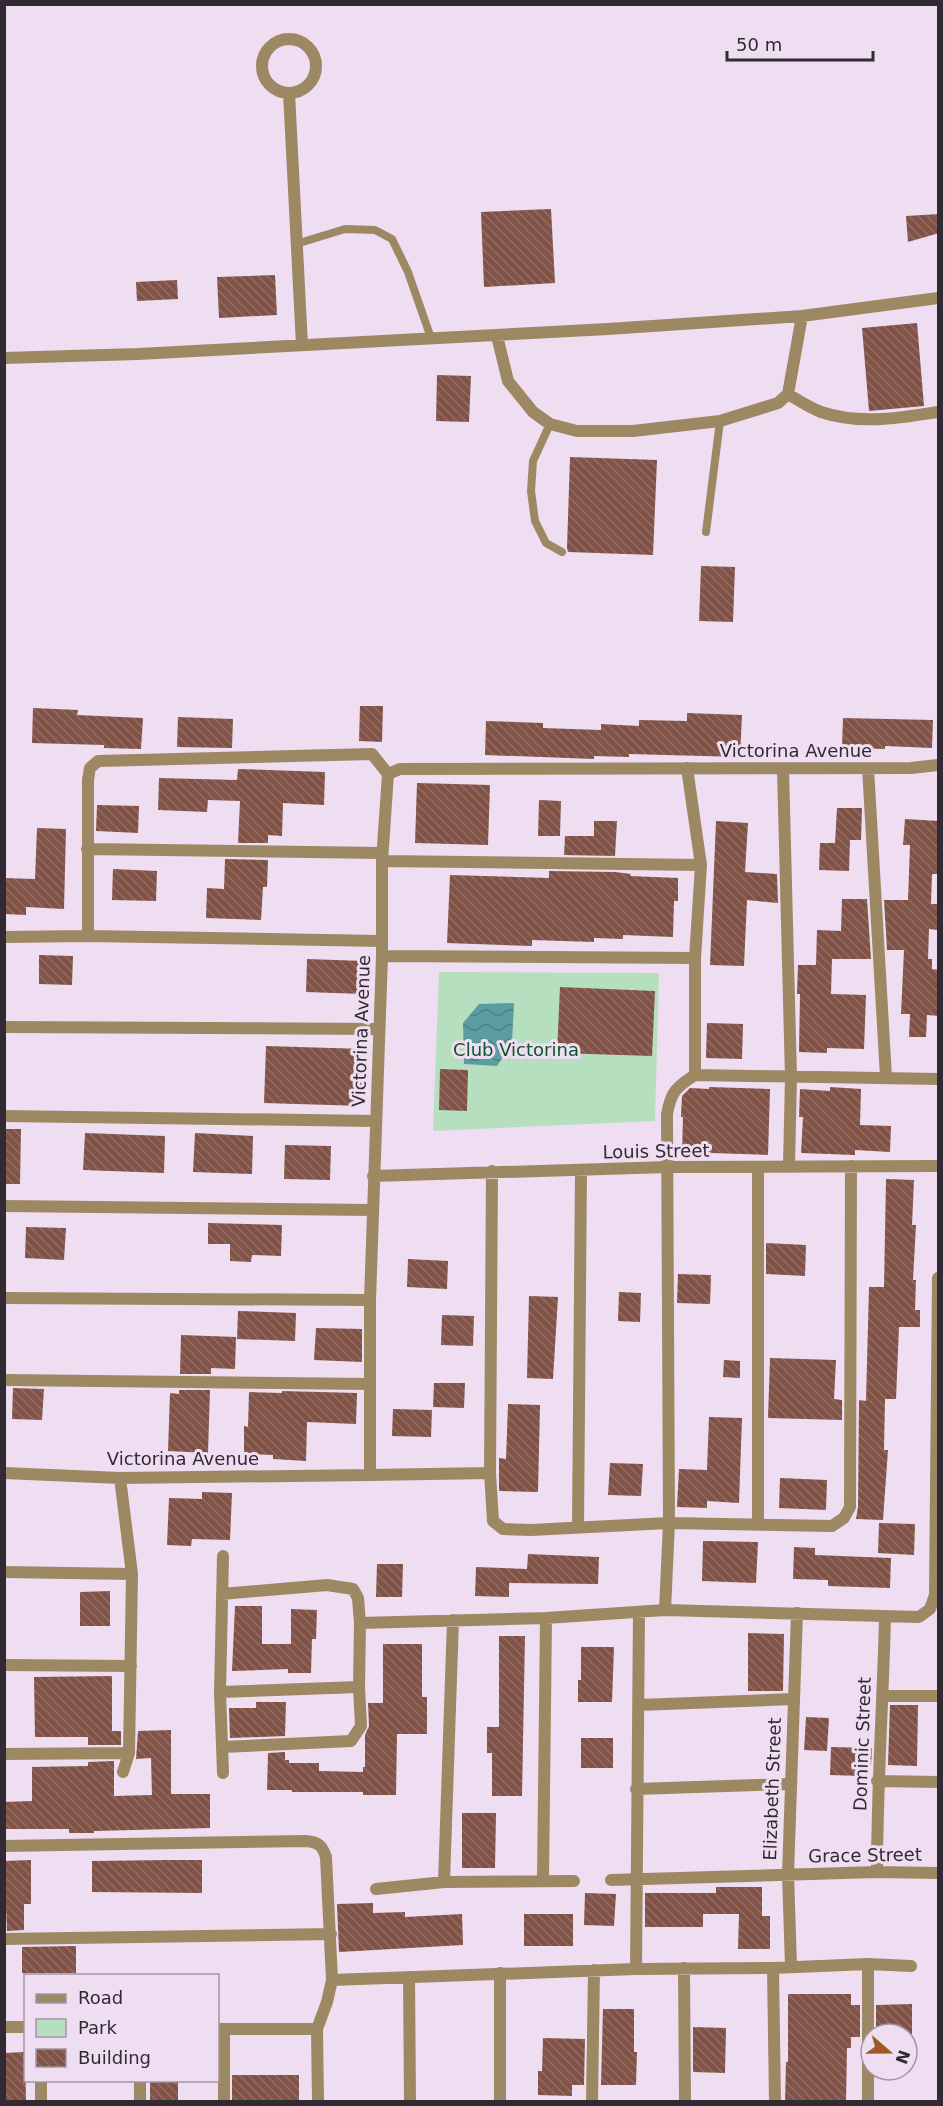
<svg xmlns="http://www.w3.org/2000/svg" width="943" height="2106" viewBox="0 0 943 2106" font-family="'DejaVu Sans',sans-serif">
<defs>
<pattern id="water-waves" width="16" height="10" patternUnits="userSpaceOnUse" patternTransform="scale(1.5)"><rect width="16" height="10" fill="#5d9da1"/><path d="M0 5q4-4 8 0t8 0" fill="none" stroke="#4d8084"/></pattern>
<pattern id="building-back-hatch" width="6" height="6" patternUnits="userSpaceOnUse" patternTransform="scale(1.5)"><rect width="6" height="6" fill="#815346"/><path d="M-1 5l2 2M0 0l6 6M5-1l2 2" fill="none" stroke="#916e65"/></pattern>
</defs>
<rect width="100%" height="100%" fill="#efddf2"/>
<!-- green -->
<path fill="#b6dfc0" d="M439 972 659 973 655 1121 433 1131Z"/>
<!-- water -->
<path fill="url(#water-waves)" d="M514 1003 512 1043 497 1066 464 1064 463 1023 479 1004Z"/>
<!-- building -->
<path fill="url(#building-back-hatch)" d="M551 209 555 283 484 287 481 212Z
M939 214V233L908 242 906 216Z
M275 275 277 315 219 318 217 277Z
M177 280 178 299 137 301 136 282Z
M917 323 924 406 869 411 862 328Z
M437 375 471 376 469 422 436 421Z
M570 457 657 460 653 555 568 552 567 548Z
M701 566 735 567 733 622 699 621Z
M360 706H383L382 742 359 741Z
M33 708 78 710 77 715 143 718 141 749 104 748V745L32 743Z
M687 713 742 715 740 757 629 754V757L594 756V759L485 755 486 721 543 723V728L601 730V724L639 726V720L687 721Z
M178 717 233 719 232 748 177 747Z
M843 718 933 720 932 748 885 746V749L842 748Z
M238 769 325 772 324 805 283 803 282 836 268 835V843H238L240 801 208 800 207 812 158 810 159 778 237 780Z
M417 783 490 785 488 845 415 843Z
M539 800 561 801 560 836H538Z
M97 805 139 806 138 833 96 831Z
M837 808H862L861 840H850L849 871 819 870 820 843H835Z
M905 819 939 821V874H932L931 904H939V930L929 929 928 959H932V969L939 970V1016L927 1015 926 1037H909L910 1014H901L904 950H887L884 900H908L910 845H903Z
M594 821H617L615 856 564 855 565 836H594Z
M716 821 748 823 745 872 777 874 778 903 747 900 744 966 710 965Z
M37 828 66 829 64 909 26 907V915L4 914V878L35 879Z
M225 859 268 860 267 887H263L261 920 206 918 207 888 224 889Z
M113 869 157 871 156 901 112 900Z
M549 871 615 872 631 874 630 876 678 878V901H674L673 937 623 935V939L594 938V942L532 940V946L447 943 450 875 549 878Z
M842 899H867L871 959H832L831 994 866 995 864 1049 827 1048V1053L799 1052 800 994H797L798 965H816L817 930 841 931Z
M39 955 73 956 72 985 39 984Z
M307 959 364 961 363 994 306 992Z
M560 987 655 991 652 1056 557 1053Z
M707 1023 743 1024 742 1059 706 1058Z
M266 1046 365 1049 363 1106 264 1103Z
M440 1069 468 1070 467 1111 439 1110Z
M709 1087 770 1089 768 1155 682 1152 683 1117H681L682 1096 690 1088 709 1089Z
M830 1087 861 1089 860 1125 891 1126 890 1152 855 1150V1155L801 1153 803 1117H799L800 1089 830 1091Z
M4 1129H21L20 1184H4Z
M85 1133 165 1136 164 1173 83 1170Z
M195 1133 253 1136 252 1174 193 1172Z
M285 1145 331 1146 330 1180 284 1179Z
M886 1179 914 1180 912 1225H916L913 1280H916L915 1310H920V1327H899L896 1399H885L884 1450H888L883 1520 856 1519 858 1507 859 1400 866 1401 869 1287H884Z
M208 1223 282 1225 281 1256 252 1255 251 1262 230 1261V1244H208Z
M26 1227 66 1228 64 1260 25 1258Z
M766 1243 806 1245 805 1276 766 1274Z
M408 1259 448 1261 447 1289 407 1287Z
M678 1274 711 1275 710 1304 677 1303Z
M619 1292 641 1293 640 1322 618 1321Z
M529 1296 558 1297 553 1379 527 1378Z
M238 1311 296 1313 295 1341 237 1339Z
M442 1315 474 1316 473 1346 441 1345Z
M316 1328 362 1329V1362L314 1360Z
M181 1335 236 1337 235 1369 211 1368V1374H180Z
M770 1358 836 1360 834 1399 842 1400V1420L768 1418Z
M724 1360 740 1361V1378L723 1377Z
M434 1383H465L464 1408 433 1407Z
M13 1388 44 1389 42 1420 12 1419Z
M179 1390H210L208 1453 168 1451 170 1393 179 1394Z
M282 1391 357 1393 356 1424 307 1422 306 1461 273 1459V1455L244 1454V1426L248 1427 249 1392 282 1393Z
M508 1404 540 1405 538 1492 499 1491V1458L506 1459Z
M393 1409 432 1410 431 1437 392 1436Z
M709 1417 742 1418 739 1503 707 1501V1508L677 1507 679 1469 707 1470Z
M610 1463 643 1464 641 1496 608 1495Z
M780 1478 827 1480 826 1510 779 1508Z
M202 1492 232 1493 230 1540 192 1539 191 1546 167 1545 169 1498 202 1499Z
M879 1523 915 1524 914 1555 878 1553Z
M703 1541 758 1542 756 1583 702 1581Z
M794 1547 815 1548V1555L891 1558 890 1588 828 1586V1580L793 1579Z
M528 1554 599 1557 598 1584 509 1583V1597L475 1596 476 1567 527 1569Z
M377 1564H403L402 1597H376Z
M110 1591V1626H80V1592Z
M235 1606H262V1644H291V1609L317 1610 316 1639H312L311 1673H288V1669L232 1671Z
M748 1633 784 1634 783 1691H748Z
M499 1636H525L522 1796H492V1753H487V1727H499Z
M383 1644H422V1697H427V1734H397L396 1795H363V1792H292V1790H267L268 1753 285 1752V1760H289V1763H319V1771L363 1772V1767H365V1735L369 1726 368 1703H383Z
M581 1647H614L612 1702H578V1680H581Z
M112 1676V1731H121V1745H88V1737H35L34 1677Z
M256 1702H286L285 1736 230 1738 229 1708H256Z
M890 1705H918L917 1766 888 1765Z
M806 1717 829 1718 827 1751 804 1750Z
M171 1730V1794H210V1828L94 1831V1833H69V1829H4V1802L32 1801V1767L88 1766V1762L114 1761V1796L152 1795 151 1758 136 1759 138 1731Z
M581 1738H613V1768H581Z
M831 1747 872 1748 871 1765H862V1776L830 1775Z
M462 1813H496L495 1868H462Z
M31 1860V1904H24V1930L7 1931 4 1861Z
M169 1860H202V1893L92 1892V1861Z
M716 1887H762V1916H770V1949H738L739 1914H703V1927H645V1893H716Z
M585 1893 616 1894 614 1926 584 1925Z
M373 1903V1913L405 1912V1917L462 1914 463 1945 339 1952 337 1904Z
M524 1914H573V1946H524Z
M76 1946V1973H22V1947Z
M788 1994H851V2005H860V2037H851V2048H847L846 2102H785L786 2062H788Z
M912 2004V2034H876V2005Z
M603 2009H634V2052H637L636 2085H601Z
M693 2027 726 2028 725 2073 693 2072Z
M543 2038 585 2039 584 2085H572V2096L538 2095V2071H542Z
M25 2052 26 2102H4V2053Z
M232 2075H299V2102H232Z
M150 2080H178V2102H150Z"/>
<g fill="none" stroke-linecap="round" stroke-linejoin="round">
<!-- lane -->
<path stroke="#9d8864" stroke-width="8" d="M296 244 345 229 375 230 392 239 408 272 431 338
M550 424 533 461 531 491 535 521 546 543 562 552
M706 532 720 421"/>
<!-- street -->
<path stroke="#9d8864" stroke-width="12" d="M262 66a27 27 0 1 1 54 0a27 27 0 1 1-54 0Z
M289 93 302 345
M497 336 508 381 533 412 550 424 577 431H633L720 421 778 403 788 394 802 316
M4 358 138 354 608 329 802 316 938 298
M788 394C798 400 810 408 821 412 860 425 899 418 938 412
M687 768 701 865 695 958V1075
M868 768 886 1077
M783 769 791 1077 789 1165
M87 849 382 853
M382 861 701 865
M88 936V780L90 768 98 761 372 754 388 774
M4 937 88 936 381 941
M382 956 695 958
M4 1027 379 1029
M4 1116 376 1121
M758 1168V1523
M492 1171 490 1473 493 1521 503 1529 531 1530 669 1523 832 1526 844 1518 850 1507 851 1166
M373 1176 668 1167 938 1166
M4 1206 373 1210
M4 1298 370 1300
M4 1380 370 1384
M4 1473 120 1478 370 1475V1300L382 956V861L388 774 400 769 911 768 938 765
M370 1475 490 1473
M120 1478 132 1574 129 1753 123 1772
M578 1528 581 1170
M223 1556 220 1692 223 1773
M4 1572 132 1574
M222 1594 327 1585 353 1589 358 1598 360 1623 359 1687 361 1726 351 1741 222 1747
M665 1610 669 1523 667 1114C671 1092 676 1087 695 1075L938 1079
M360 1623 546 1618 665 1610 919 1617 930 1609 935 1595 938 1278
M4 1665 131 1666
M220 1692 359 1687
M883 1696H938
M639 1705 793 1699
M4 1754 129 1753
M877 1781 938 1782
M636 1789 790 1784
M4 1846 306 1841C318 1842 322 1845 326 1857L332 1980 327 2002 317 2029 318 2102
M877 1872C877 1787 883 1702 885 1617
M543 1880 546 1618
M611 1880 877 1872 938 1873
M444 1882 453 1620
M376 1889 444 1882 574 1881
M4 1939 331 1934
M791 1966 788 1874 797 1613
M684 1968 685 2102
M773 1968 775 2102
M636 1969C636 1850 639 1732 639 1613
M500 1973V2102
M409 1977 410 2102
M332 1980 636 1969 773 1968 868 1964 911 1966
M4 2027H26
M218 2029H317
M41 2102V2080
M140 2102V2080
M224 2102V2029
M592 2102 594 1970
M868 2102V1964"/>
</g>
<g text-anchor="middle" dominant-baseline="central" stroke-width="6" stroke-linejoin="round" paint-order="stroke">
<!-- street labels -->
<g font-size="18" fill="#312a32" stroke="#efddf2">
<text x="796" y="750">Victorina Avenue</text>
<text transform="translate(361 1031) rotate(-88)">Victorina Avenue</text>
<text transform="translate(656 1151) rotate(-1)">Louis Street</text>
<text x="183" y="1458">Victorina Avenue</text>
<text transform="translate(862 1744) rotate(-88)">Dominic Street</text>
<text transform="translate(772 1789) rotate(-88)">Elizabeth Street</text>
<text transform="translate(865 1855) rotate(-1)">Grace Street</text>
</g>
<!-- park labels -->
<g font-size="18" fill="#0d542a" stroke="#efddf2">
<text x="516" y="1049">Club Victorina</text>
</g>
</g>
<!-- border -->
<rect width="943" height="2106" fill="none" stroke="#312a32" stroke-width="12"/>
<!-- legend -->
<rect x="24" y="1974" width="195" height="108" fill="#efddf2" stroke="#a395a5" stroke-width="1.5"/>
<rect x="36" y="1994" width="30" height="9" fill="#9d8864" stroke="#a395a5" stroke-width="1.5"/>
<text x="78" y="2004" font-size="18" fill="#312a32">Road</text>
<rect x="36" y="2019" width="30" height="18" fill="#b6dfc0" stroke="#a395a5" stroke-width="1.5"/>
<text x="78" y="2034" font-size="18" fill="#312a32">Park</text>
<rect x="36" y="2049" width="30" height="18" fill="url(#building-back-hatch)" stroke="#a395a5" stroke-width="1.5"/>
<text x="78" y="2064" font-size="18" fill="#312a32">Building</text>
<!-- north arrow -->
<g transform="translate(889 2052) rotate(110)"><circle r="28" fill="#efddf2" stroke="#a395a5" stroke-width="1.5"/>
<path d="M0-4.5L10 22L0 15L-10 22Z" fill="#9b5c23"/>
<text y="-9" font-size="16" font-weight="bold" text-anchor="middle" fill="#312a32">N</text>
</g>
<!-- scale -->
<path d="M727 51v9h146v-9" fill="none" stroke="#312a32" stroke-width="3"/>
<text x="736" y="51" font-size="18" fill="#312a32" stroke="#efddf2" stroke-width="4.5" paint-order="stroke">50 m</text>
</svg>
